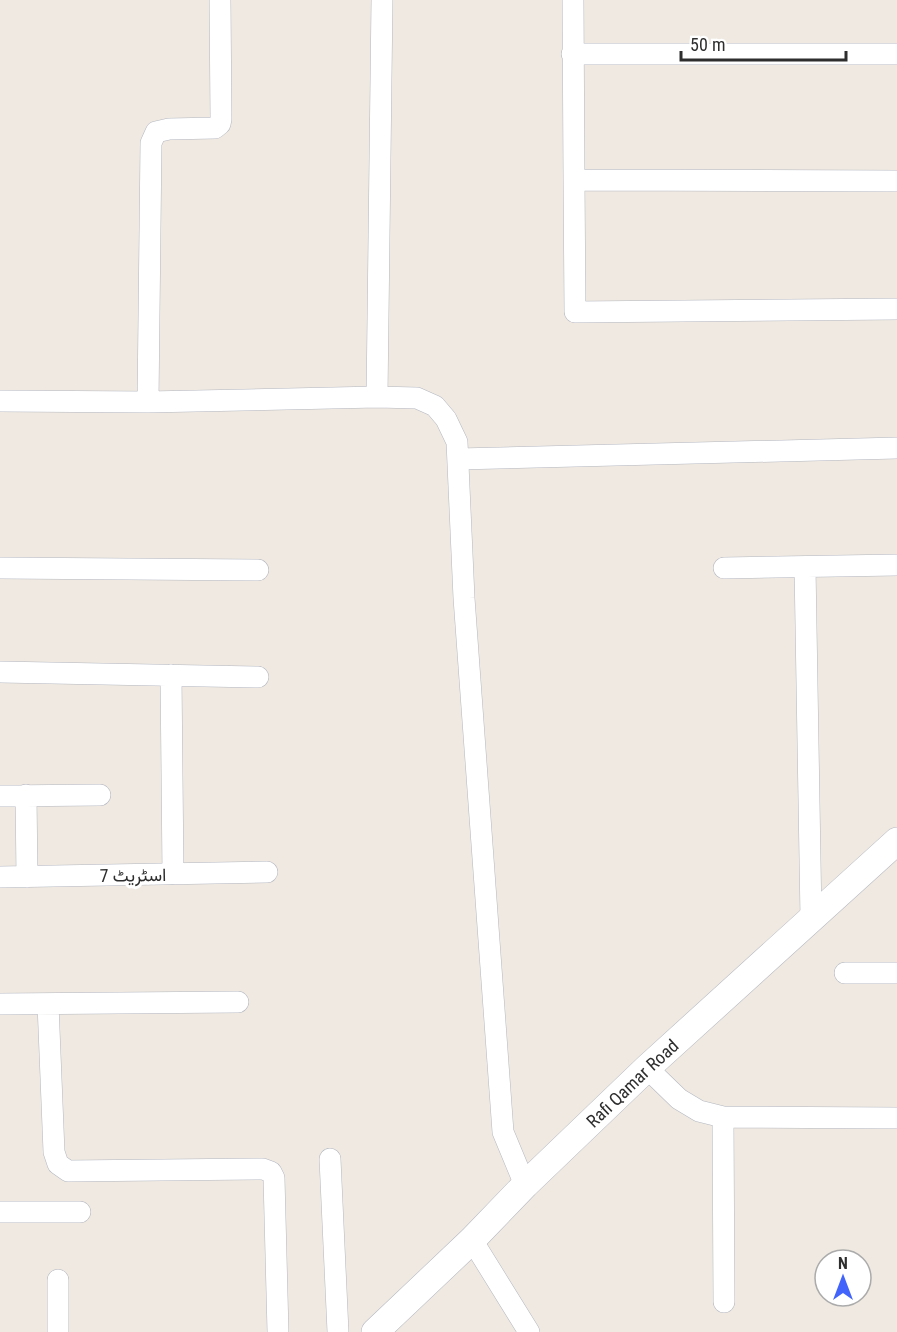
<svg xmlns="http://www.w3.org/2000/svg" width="897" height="1332" viewBox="0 0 897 1332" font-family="'Roboto Condensed',Vazirmatn,sans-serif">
<rect width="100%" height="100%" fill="#efe9e1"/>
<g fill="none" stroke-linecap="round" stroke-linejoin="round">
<!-- minor casing -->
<g stroke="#b4b7c1" stroke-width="22">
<path id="minor" d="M573 0 574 180 897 181
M572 54H897
M574 180 575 312 897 309
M377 397 382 0
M0 401 148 402 377 397 417 398 435 406 446 419 457 442 464 598 503 1132 525 1185
M148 402 151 143 156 132 169 129 215 128 220 124 221 119 220 0
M458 459 897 448
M805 567 811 918
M0 568 258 570
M724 568 897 565
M0 672 258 677
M171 675 173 874
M26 795 27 877
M0 796 100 795
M0 877 267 872
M845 973H897
M0 1004 238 1002
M48 1004 54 1152 58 1164 68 1171 263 1169 271 1172 274 1178 278 1332
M647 1068 679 1099 699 1111 723 1117 897 1118
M723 1117 724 1302
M330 1159 338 1332
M0 1212H80
M472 1240 529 1332
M58 1280V1332"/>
</g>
<!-- tertiary casing -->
<g stroke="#b4b7c1" stroke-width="28">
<g id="tertiary">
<path id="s1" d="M375 1332 472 1240 525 1185 647 1068 897 841"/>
</g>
</g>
<!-- minor -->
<use href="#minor" stroke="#fff" stroke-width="21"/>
<!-- tertiary -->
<use href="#tertiary" stroke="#fff" stroke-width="27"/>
</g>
<g text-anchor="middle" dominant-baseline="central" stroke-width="6" stroke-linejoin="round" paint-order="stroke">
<!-- street labels -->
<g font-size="18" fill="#2e2e2e" stroke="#fff">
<text transform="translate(133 875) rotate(-1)">اسٹریٹ 7</text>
<text stroke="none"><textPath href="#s1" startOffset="358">Rafi Qamar Road</textPath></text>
</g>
</g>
<!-- north arrow -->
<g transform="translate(843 1278)"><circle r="28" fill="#ffffff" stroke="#ababab" stroke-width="1.5"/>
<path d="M0-4.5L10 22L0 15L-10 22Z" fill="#4264fb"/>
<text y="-9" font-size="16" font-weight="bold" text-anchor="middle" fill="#2e2e2e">N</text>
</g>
<!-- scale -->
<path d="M681 51v9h165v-9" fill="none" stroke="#2e2e2e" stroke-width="3"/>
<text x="690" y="51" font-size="18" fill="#2e2e2e" stroke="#ffffff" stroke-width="4.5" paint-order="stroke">50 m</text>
</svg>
